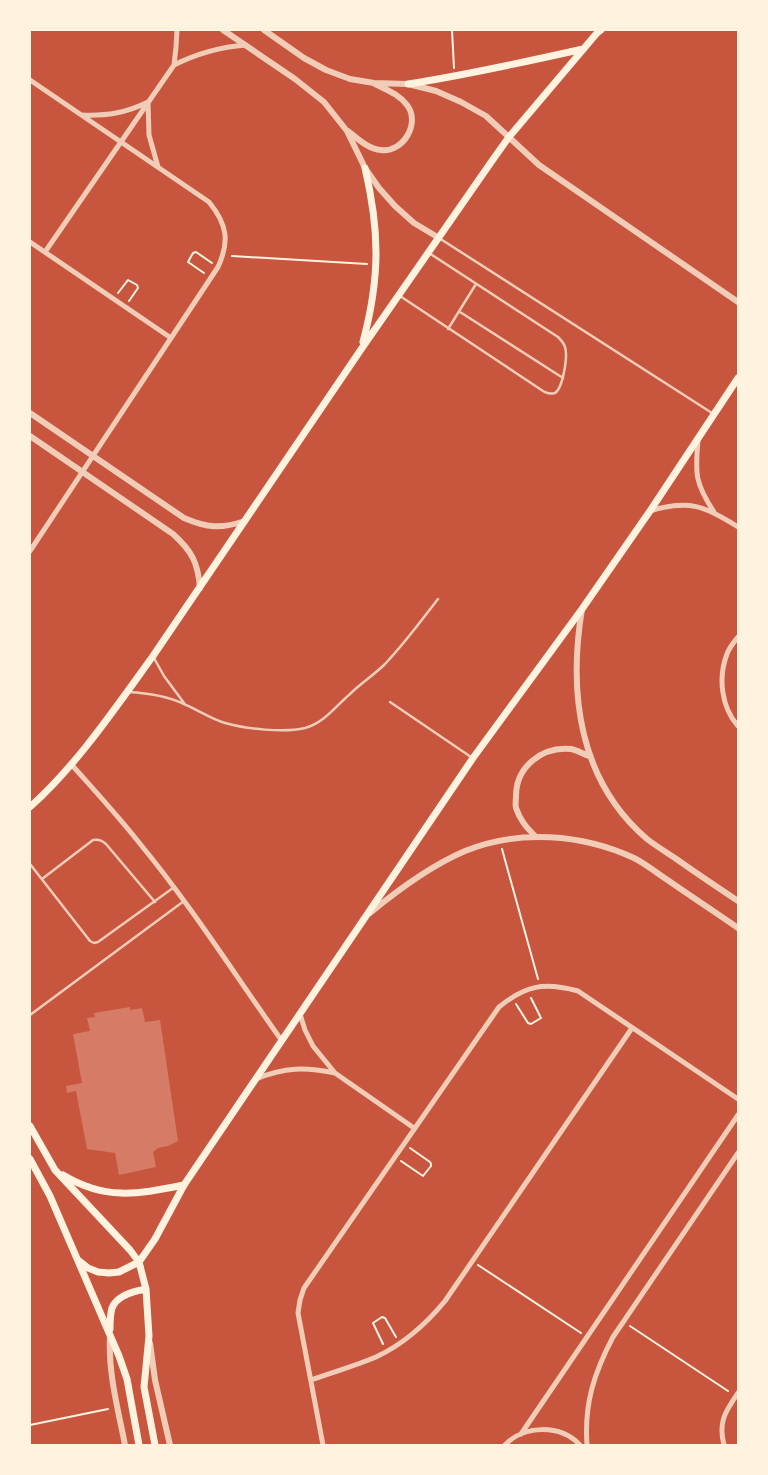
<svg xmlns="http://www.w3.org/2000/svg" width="768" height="1475" viewBox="0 0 768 1475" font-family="Commissioner,sans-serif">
<rect width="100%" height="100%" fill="#c8553d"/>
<!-- building -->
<path fill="#d67c66" d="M130 1007V1010L142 1008 145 1022 160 1020 178 1141 168 1146 158 1148 153 1152 156 1167 119 1175 115 1153 87 1149 76 1091 67 1093 66 1086 82 1083 73 1034 90 1031 87 1018 95 1017 94 1013Z"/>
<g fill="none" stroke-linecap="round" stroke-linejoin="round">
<!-- path -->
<path stroke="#fff3e0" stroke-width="2" d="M452 30 454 68
M232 256 367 264
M204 273 188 262 193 253 196 252 212 263
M118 293 128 280 137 285 138 288 129 301
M502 849 538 979
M516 1004 528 1023 531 1024 541 1018 531 998
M401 1161 423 1176 431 1166V1164L430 1162 410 1148
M478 1265 581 1333
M630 1326 728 1391
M383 1344 373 1323 382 1317 385 1318 396 1337
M30 1425 108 1409"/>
<!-- service -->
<path stroke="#f1ccb7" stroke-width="2.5" d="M439 238 712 413
M400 296 540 389C544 392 549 395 555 393 563 388 568 356 565 347 564 343 561 340 558 337L429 253
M460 312 563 378
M448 329 476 284
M154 658 164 676 184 703
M128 692C147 693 167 696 184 704 198 710 211 719 225 723 246 729 284 733 305 728 324 723 336 706 350 694 361 683 374 675 385 664 404 644 421 621 438 599
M390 702 471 757
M30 864 90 941 94 943 98 942 173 888
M42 879 93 840C98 839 102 840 106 844L155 902
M30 1015 184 901"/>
<!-- minor -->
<path stroke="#f1ccb7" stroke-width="5" d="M174 65C198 53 220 47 246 45
M30 80 209 202C227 224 230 241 218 267L30 551
M82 115C107 116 126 113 148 102L149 135 158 167
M30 242 171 338
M45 252 174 65 176 47 177 30
M698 440C695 474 695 483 714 512
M650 511C689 499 705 506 738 527
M738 637C734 642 729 648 727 654 718 677 721 707 738 726
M71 764C95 791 119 817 141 845 192 907 235 975 282 1041
M300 1014 305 1030 313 1046 335 1073 414 1128
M256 1079C285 1067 305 1067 335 1073
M311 1380C333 1372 355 1366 376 1357 404 1344 426 1324 445 1301L632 1028
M521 1434 738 1115
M323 1445 298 1313 300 1300 304 1288 499 1007C526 985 544 982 578 991L738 1099
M505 1445C524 1425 560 1424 580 1445
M587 1445C584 1404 594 1373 613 1337L738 1153
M724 1445C718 1422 725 1412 738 1393"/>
<!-- tertiary -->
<path stroke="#f1ccb7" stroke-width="6" d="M223 30 295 79 324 102 347 131 365 168 379 188 395 206 414 223 439 238
M264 30 304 58 326 70 350 79 374 83 408 84 436 91 461 102 486 116 539 165 738 302
M348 131C358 139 368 149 381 150 403 153 421 123 407 105 399 94 387 90 375 84
M30 413 184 518C207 528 221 529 245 521
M30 436 173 534C192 551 198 563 200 588
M582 609C568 693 579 781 647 839 656 846 666 852 675 858 696 873 717 887 738 901
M535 836C526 827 520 820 516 808 515 804 516 800 516 796 516 767 542 746 571 749 577 750 583 754 589 756
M370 913C399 889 430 866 465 851 519 829 582 834 634 858 646 864 658 874 669 881 692 897 715 912 738 928
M110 1336C108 1373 118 1409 125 1445
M150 1343 155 1380 170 1445"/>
<!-- secondary -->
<path stroke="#fff3e0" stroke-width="7" d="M408 84C467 75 525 62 583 49
M363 342C380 278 380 232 365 168
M30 807C77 765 116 707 153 656L362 348 494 158 509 137 597 33 601 30
M30 1126 55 1170 130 1250 139 1262 146 1289 149 1336 144 1387 155 1445
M30 1159 50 1196 119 1356 127 1379 139 1445
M63 1175C106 1201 138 1194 184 1185
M78 1260 88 1268 98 1272 109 1273 119 1272 139 1262 155 1239 184 1185 473 758 582 609 650 511 738 378
M110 1329C110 1322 110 1315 112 1308 117 1295 134 1291 146 1289"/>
</g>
<!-- border -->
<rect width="768" height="1475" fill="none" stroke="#fff3e0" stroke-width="62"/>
</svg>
